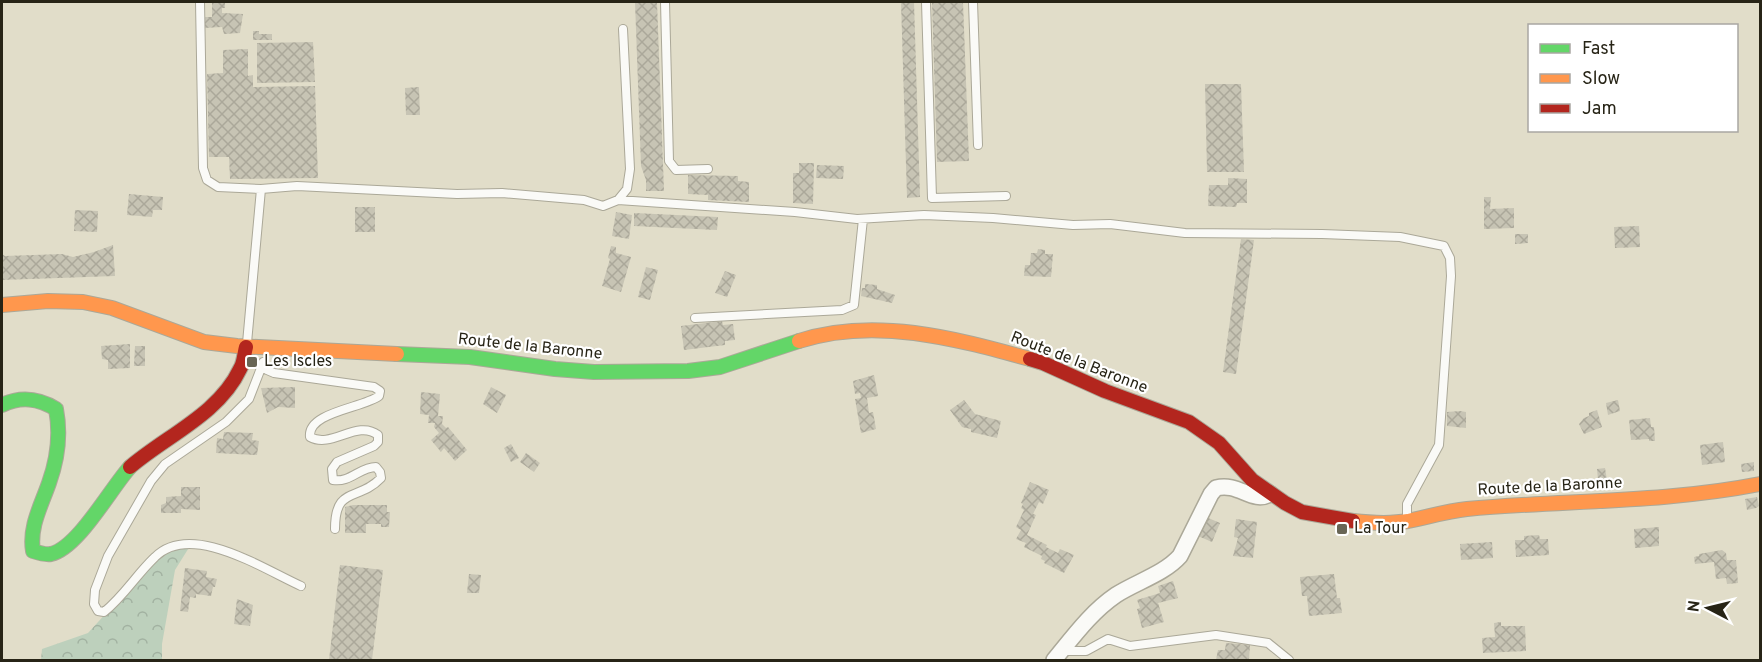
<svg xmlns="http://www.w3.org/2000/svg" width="1762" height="662" viewBox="0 0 1762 662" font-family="Overpass,sans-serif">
<defs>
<pattern id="forest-crowns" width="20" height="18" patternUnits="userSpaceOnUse" patternTransform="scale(1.5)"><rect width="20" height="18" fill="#bdd0bc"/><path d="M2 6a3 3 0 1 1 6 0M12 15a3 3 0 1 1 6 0" fill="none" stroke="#a2b2a1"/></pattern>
<pattern id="building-cross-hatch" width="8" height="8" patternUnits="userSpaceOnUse" patternTransform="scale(1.5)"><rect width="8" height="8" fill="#c7c4b4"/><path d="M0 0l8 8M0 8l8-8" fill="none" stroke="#aba89a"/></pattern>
</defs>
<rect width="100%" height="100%" fill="#e1ddc9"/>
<!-- forest -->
<path fill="url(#forest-crowns)" d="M190 546 175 570 162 644V660H41L42 649 88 633 160 554Z"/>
<!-- building -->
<path fill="url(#building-cross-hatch)" d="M217 2H225V8H222V13L243 14 240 33 224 34 222 27 204 28V17H212V3H217Z
M635 2H657L664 191H646V180L641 166Z
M901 2H914L920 197 907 198Z
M932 2H963L969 161 937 162Z
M253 31H259V34H272V40H253Z
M313 42 315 82 257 83V43Z
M248 49V76L253 75V87L315 86 318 178 230 179 229 157H209L207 74 223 73V50Z
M1205 84H1241L1244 172H1207Z
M419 87 420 115H406L405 88Z
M799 163H814L813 204 793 203V173H799Z
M817 165 844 166 843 179 816 178Z
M688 175 738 176V181L749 182V202L708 200V195L688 194Z
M1228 178 1247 179V203H1237L1236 207 1208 206 1209 185H1228Z
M129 194 163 197 162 210H153L152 217 127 215Z
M1484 197H1491L1490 209 1514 208V228L1484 229Z
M355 207H375V232H355Z
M75 210 98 211 97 232 74 231Z
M616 212 632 215 629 239 612 236Z
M634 213 718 217 717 230 634 226Z
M1639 226 1640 247 1615 248 1614 227Z
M1515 234H1528V243L1515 244Z
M1241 239 1254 240 1236 374 1223 372Z
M113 245 115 276 2 280V254L5 256 62 254 73 257 94 252Z
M611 246 616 247V253L631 257 621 292 602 286 610 259 608 258Z
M1038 249 1045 250V254H1053L1051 277 1024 276 1025 265H1030L1031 253H1037Z
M646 267 658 270 650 300 638 297Z
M725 271 736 275 727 297 715 293Z
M865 284 877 285V289L895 295 892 303 861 296 862 288H865Z
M722 321 723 325 733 324 735 340 725 341V345L684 350 681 326Z
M130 344V368L108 369V360L102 359 101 346Z
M135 346H145V366H134Z
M874 375 878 396 867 398 869 413 873 412 876 429 861 433 855 399 861 398 860 393 855 394 853 381Z
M295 387V408L278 407 267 413 261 388Z
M491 387 506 395 497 413 483 404Z
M421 392 440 394 438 416H443L442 424 446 428 448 427 467 450 455 461 444 448 441 452 431 440 439 433 434 427 435 423H428L429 415 420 414Z
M964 400 975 414 1001 421 997 438 971 432V429L962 427 950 410Z
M1618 400 1620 411 1608 415 1606 403Z
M1597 410 1602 427 1584 434 1579 424 1584 418 1589 416V413Z
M1460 411 1466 412V428L1447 426V412Z
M1650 418 1651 427H1654L1655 441H1649V439L1631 440 1629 420Z
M224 432 253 433 252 440 259 441 257 455 216 453 217 438 223 439Z
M1723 442 1725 462 1702 465 1700 445Z
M511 444 519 458 511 462 504 448Z
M526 453 540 463 534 472 520 462Z
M1754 462V471L1742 472 1741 464Z
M1605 468 1607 480H1598L1597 469Z
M1030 482 1049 490 1043 504 1039 502 1033 514 1036 515 1027 535 1047 545 1046 547 1058 553 1060 549 1074 555 1064 573 1044 563 1045 561 1041 559 1042 556 1024 547 1026 543 1016 539 1021 530 1016 527 1024 510 1021 508 1023 504 1021 503Z
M181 487H200V510L181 509V513H161V505L166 503V497L181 496Z
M1757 497 1759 506 1756 508 1747 510 1745 499Z
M353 505H387V512H390L389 527H381V524H366V533H345V507Z
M1206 517 1220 523 1212 542 1198 536Z
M1236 519 1257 522 1253 558 1233 556 1238 538 1234 537Z
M1659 527V546L1635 548 1634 529Z
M1539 535 1540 539H1548L1549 555 1516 557 1515 540H1524V536Z
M1492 542 1493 558 1461 560 1460 544Z
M1722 550 1726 553 1727 560H1736L1738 583 1727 584 1726 578 1716 579 1714 562 1695 564 1694 557 1699 556V554Z
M340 565 383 570 372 660H329Z
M185 568 207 571 206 577 217 579 215 587H213L211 596 196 594V598L190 597 188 612 180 611Z
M469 574 481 575 479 593H467Z
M1334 574 1337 598H1340L1342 613 1309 616 1307 596H1302L1300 577Z
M1173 581 1178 598 1158 603 1164 622 1142 628 1137 609 1140 608 1137 600 1160 593 1158 586Z
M237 599 253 605 250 626 234 624Z
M1501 622V626H1525L1526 651 1483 653 1482 638 1495 637 1494 623Z
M1226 643 1250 645 1249 660H1216L1218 650H1225Z"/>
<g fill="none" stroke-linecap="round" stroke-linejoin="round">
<!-- lane casing -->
<g stroke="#aba898" stroke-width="10">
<path id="lane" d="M200 2 203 168 207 180 218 187 261 189 297 186 457 194 502 193 584 200 603 206 618 200 627 189 630 169 623 29
M665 2 669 161 676 170 708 169
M926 2 932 198 1006 196
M973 2 978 145
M618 200 795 212 857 219 924 215 993 218 1073 225 1110 224 1185 233 1322 234 1400 237 1444 246 1450 258 1451 276 1439 445 1407 504V518
M695 318 842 310 854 305 863 219
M247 343 261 189
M263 362 267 370 274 373 374 387 380 391 379 396C363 408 307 412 310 437 332 449 357 419 378 435V442L374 446 337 462 332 469 333 480C350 483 360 467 376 467L380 472 381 478C358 502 335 485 335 529
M263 363 249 399 226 422 165 464 151 481 108 556 95 590 94 604 98 611 104 612C124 596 136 575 155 557 191 521 263 569 301 586
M1062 651H1086L1108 639 1130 646 1216 635 1268 643 1289 660"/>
</g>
<!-- street casing -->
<g stroke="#aba898" stroke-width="18">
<path id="street" d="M1054 660C1073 637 1091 612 1116 595 1136 582 1164 574 1180 556L1211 494 1216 488C1239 482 1252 504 1270 494"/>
</g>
<!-- fast casing -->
<g stroke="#aba898" stroke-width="16">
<path id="fast" d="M397 354 470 357 555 369 594 372 688 371 720 367 799 341
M2 405C21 396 38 398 56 409 61 435 58 458 49 483 41 506 29 527 33 551 39 553 45 555 51 554 78 548 111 488 130 467"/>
</g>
<!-- slow casing -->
<g stroke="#aba898" stroke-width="16">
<path id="slow" d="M2 305 48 301 83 302 112 308 204 342 237 346 397 354
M799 341C875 316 957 339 1030 359
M1353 521C1371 523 1391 524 1408 521 1428 517 1447 511 1467 509 1564 500 1664 503 1760 484"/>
</g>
<!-- jam casing -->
<g stroke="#aba898" stroke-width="16">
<path id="jam" d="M1030 359 1043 363 1105 391 1189 422 1219 443 1252 480 1285 503 1302 512 1353 521
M130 467C166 436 219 414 240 369 244 363 244 354 246 347"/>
</g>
<!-- lane -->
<use href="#lane" stroke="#fafaf7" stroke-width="8"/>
<!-- street -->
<use href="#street" stroke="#fafaf7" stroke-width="15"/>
<!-- fast -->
<use href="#fast" stroke="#63d668" stroke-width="14"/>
<!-- slow -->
<use href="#slow" stroke="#ff974d" stroke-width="14"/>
<!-- jam -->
<use href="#jam" stroke="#b3261e" stroke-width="14"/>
</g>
<!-- markers -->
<g fill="#686555" stroke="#fff" stroke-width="2">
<rect x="246" y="356" width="12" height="12" rx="3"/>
<rect x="1336" y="523" width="12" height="12" rx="3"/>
</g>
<g text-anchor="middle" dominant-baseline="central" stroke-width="4.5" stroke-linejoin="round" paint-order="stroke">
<!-- street labels -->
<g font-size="16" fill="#272416" stroke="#fff">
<text transform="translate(530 347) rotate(6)">Route de la Baronne</text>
<text transform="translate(1079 363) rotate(21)">Route de la Baronne</text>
<text transform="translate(1550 487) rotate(-3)">Route de la Baronne</text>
</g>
<!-- poi labels -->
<g font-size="16" fill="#272416" stroke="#fff" text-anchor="start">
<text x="264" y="362">Les Iscles</text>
<text x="1354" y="529">La Tour</text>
</g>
</g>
<!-- border -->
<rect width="1762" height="662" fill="none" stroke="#272416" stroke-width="6"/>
<!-- legend -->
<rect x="1528" y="24" width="210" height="108" fill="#ffffff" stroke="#a9a7a2" stroke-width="1.5"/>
<rect x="1540" y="44" width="30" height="9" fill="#63d668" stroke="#a9a7a2" stroke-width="1.5"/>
<text x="1582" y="54" font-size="18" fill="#272416">Fast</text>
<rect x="1540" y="74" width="30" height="9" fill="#ff974d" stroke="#a9a7a2" stroke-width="1.5"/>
<text x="1582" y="84" font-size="18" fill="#272416">Slow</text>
<rect x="1540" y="104" width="30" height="9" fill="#b3261e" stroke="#a9a7a2" stroke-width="1.5"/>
<text x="1582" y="114" font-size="18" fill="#272416">Jam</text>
<!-- north arrow -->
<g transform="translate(1708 608) rotate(277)" stroke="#ffffff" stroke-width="4.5" paint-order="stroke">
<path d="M0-4.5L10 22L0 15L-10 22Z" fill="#272416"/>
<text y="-9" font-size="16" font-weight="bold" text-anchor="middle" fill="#272416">N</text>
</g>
</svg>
